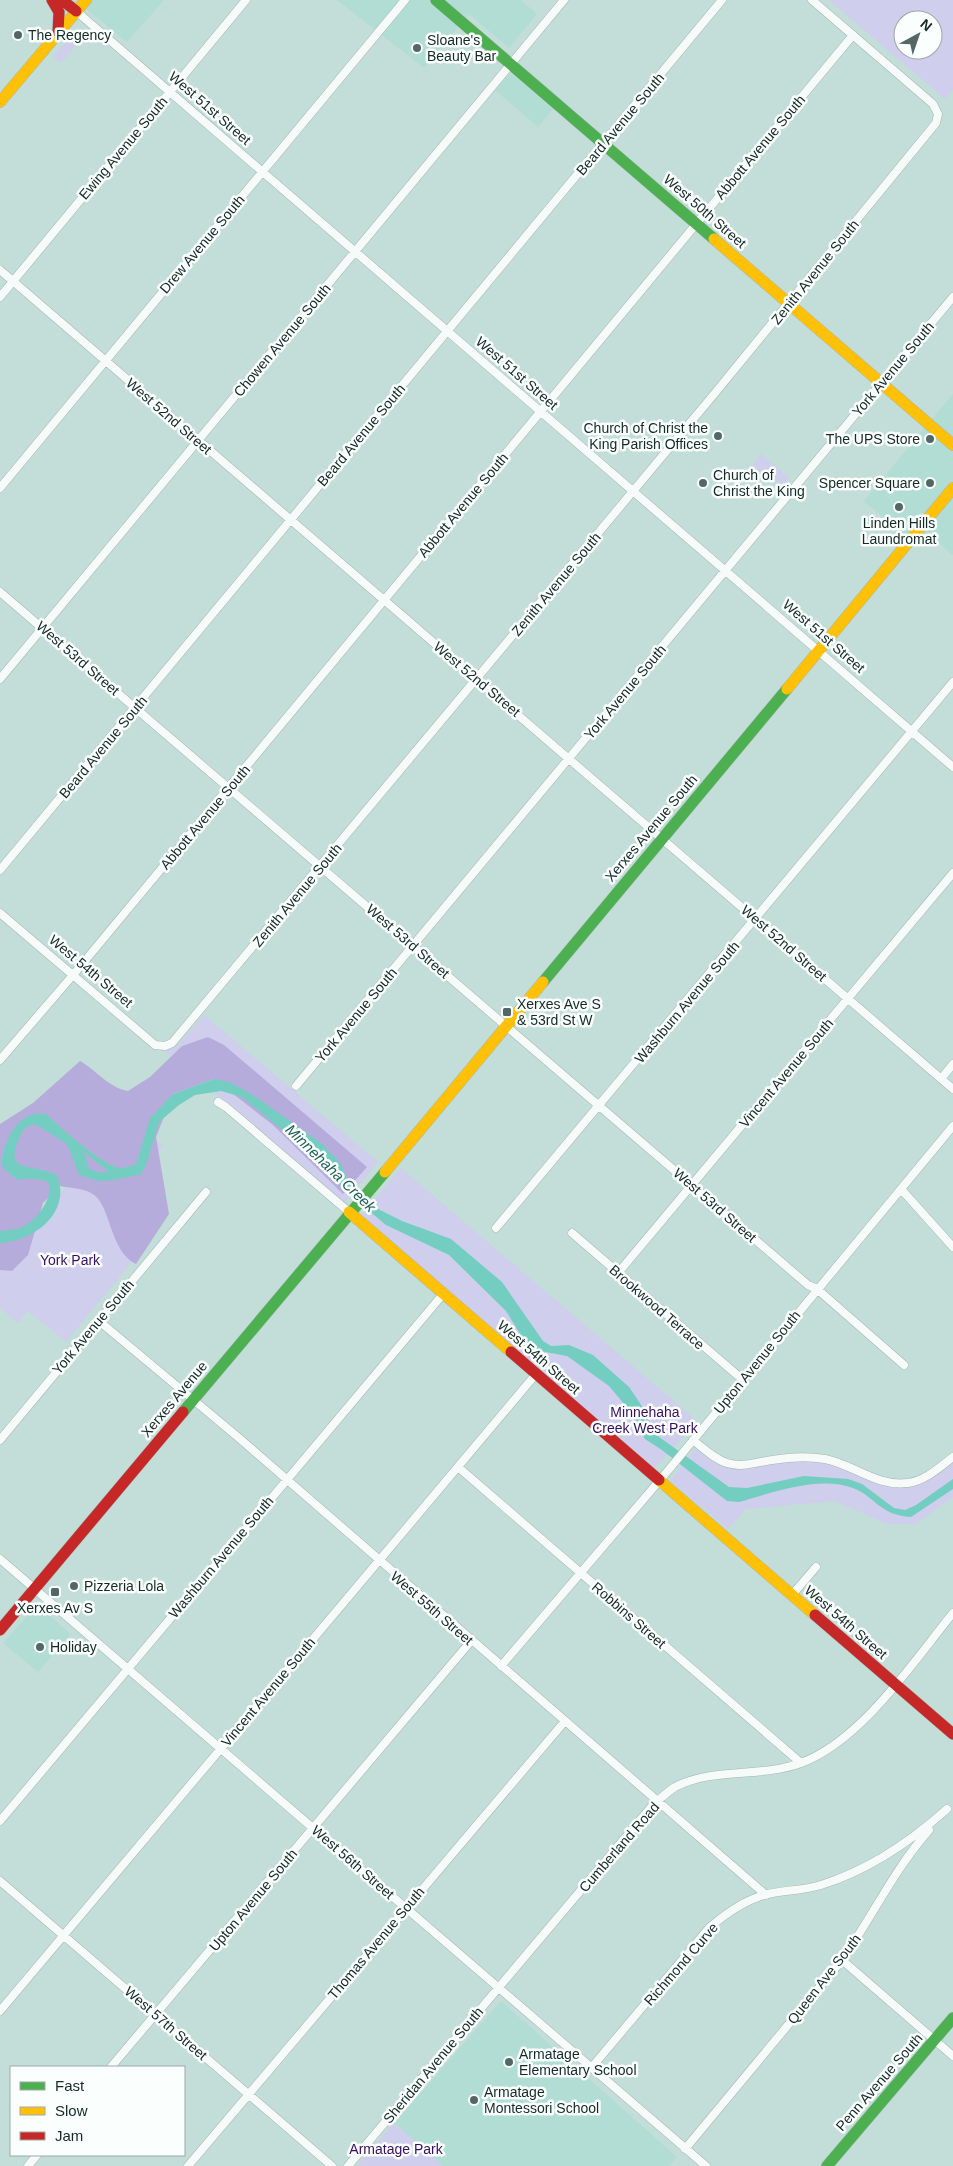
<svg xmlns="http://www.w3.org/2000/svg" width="953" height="2166" viewBox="0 0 953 2166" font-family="Arial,sans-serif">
<rect width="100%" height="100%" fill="#c3ddd8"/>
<!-- built -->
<path fill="#b2ddd5" d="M75 0H164L127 42Z
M337 0H521L537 14 509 48 469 14 424 68Z
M510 74 513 75 553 109 538 127 495 90Z
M953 394V555L929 535 902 533 864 501Z
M37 1605 71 1634 38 1672 3 1643Z
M501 2001 677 2157 669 2166H443L394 2123Z"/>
<!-- green -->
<path fill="#cfceec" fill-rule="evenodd" d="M829 0H953V90L945 99ZM903 20H933V50H903Z
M72 33 80 40 61 63 53 56Z
M761 454 789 478 782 486 766 472 763 475 752 466Z
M204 1015 378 1162 344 1203 165 1051 177 1046Z
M125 1115 163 1146 144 1169 151 1238 66 1342 28 1311 18 1323 0 1308V1267Z
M401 1168 697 1421 653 1470 360 1217Z
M695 1449 728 1464 772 1460 826 1459 871 1479 910 1483 953 1457V1497L915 1524H887L835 1501 746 1509 728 1529 670 1481Z
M394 2123 443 2166H357Z"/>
<!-- forest -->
<path fill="#b6acdc" d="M208 1037 224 1045 367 1167 343 1194 273 1125 214 1079 173 1094 156 1137 169 1214 136 1264C109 1252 111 1202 91 1193 82 1188 69 1188 60 1186L43 1203 28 1255 12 1271 0 1270V1124L33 1103 80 1061C96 1070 109 1088 128 1091L150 1077 182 1046Z"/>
<!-- water -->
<path fill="#73cec1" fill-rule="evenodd" d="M214 1079 229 1082 253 1095 321 1143 341 1164 349 1184 380 1210 402 1221 451 1239 502 1282 543 1341 551 1346 569 1345 593 1355 629 1387 640 1403 655 1434 729 1487 747 1488 804 1476 848 1479 862 1484 894 1508 905 1510 916 1505 953 1479V1489L911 1517C879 1515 876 1497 853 1488 819 1475 771 1493 739 1502L727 1501 662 1450 645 1439 630 1411 609 1386 567 1356 535 1350 525 1342 506 1311 449 1255 386 1225 343 1189 319 1160 242 1097 221 1091 195 1095 179 1105 159 1122 146 1165 141 1174C134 1176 111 1181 104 1181 97 1182 87 1177 79 1175L67 1144 35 1124 24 1128C0 1176 25 1161 57 1175 72 1213 34 1241 0 1243V1231C7 1230 17 1230 23 1227 37 1219 54 1199 48 1182 38 1178 28 1178 18 1180L6 1171 1 1164C4 1141 18 1109 46 1114 60 1127 103 1166 120 1168 125 1168 131 1166 136 1164L150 1118 173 1094ZM84 1152 108 1171 101 1173 89 1169Z"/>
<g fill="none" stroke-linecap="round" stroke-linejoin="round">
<!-- street casing -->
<g stroke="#a4b8b4" stroke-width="9">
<path id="street" d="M76 11 953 767
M0 270 953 1089
M0 297 246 0
M0 488 405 0
M0 592 808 1285 817 1289 904 1365
M0 679 564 0
M0 870 722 0
M0 913 155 1045 165 1046 172 1043 715 393 936 123 938 114 933 104 812 0
M0 1060 79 968 853 35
M941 1079 953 1064
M296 1086 953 297
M218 1102 226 1107 349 1212
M901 1189 953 1247
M496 1228 953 682
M572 1233 743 1380
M618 1273 953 873
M99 1321 239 1438 766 1895
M0 1440 206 1192
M693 1440C703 1448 714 1459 727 1463 742 1468 757 1462 772 1460 789 1457 808 1456 825 1459 855 1465 876 1487 908 1483 925 1481 940 1467 953 1457
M458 1467 801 1763
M0 1559 706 2166
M792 1595 816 1567
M501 1666 666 1473 953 1126
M0 1821 444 1293
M0 1881 332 2166
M842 1960 953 2056
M0 2011 536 1374
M111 2067 471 1641
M592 2067 709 1928C725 1914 743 1901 764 1895 782 1890 802 1891 821 1885 869 1870 909 1843 947 1809
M685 2149 842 1960C872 1917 894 1870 929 1830
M28 2166 37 2155
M188 2166 565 1721
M348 2166 652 1806C659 1800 667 1792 675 1787 714 1767 760 1778 801 1763 862 1740 913 1662 953 1613"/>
</g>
<!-- fast casing -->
<g stroke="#a4b8b4" stroke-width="12">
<path id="fast" d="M436 0 714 239
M543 982 787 689
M183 1412 385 1172
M827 2166 953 2018"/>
</g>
<!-- slow casing -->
<g stroke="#a4b8b4" stroke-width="12">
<path id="slow" d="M0 102 86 0
M714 239 953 445
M787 689 953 488
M385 1172 543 982
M349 1212 511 1352
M659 1480 815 1615"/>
</g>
<!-- jam casing -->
<g stroke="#a4b8b4" stroke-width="12">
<path id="jam" d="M52 0 59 12 58 32
M62 0 76 11
M511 1352 659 1480
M815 1615 953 1734
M0 1630 183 1412"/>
</g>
<!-- street -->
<use href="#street" stroke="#f6faf9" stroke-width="8"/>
<!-- fast -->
<use href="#fast" stroke="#4caf50" stroke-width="11"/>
<!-- slow -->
<use href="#slow" stroke="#ffc107" stroke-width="11"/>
<!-- jam -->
<use href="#jam" stroke="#c62828" stroke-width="11"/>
</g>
<!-- markers -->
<g fill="#536864" stroke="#fafffe" stroke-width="2">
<circle cx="18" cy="35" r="5"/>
<circle cx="417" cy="48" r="5"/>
<circle cx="718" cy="436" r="5"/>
<circle cx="930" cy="439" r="5"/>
<circle cx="703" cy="483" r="5"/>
<circle cx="930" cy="483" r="5"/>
<circle cx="899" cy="507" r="5"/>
<rect x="502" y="1007" width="10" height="10" rx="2.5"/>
<circle cx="74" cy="1586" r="5"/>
<rect x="50" y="1587" width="10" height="10" rx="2.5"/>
<circle cx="40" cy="1647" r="5"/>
<circle cx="509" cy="2062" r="5"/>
<circle cx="474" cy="2100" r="5"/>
</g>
<g text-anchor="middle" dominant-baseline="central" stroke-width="5" stroke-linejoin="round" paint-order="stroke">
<!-- poi labels -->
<g font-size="14" fill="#162925" stroke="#fafffe" text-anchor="start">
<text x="28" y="35">The Regency</text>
<text x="427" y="40">Sloane's<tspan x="427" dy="16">Beauty Bar</tspan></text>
<text x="708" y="428" text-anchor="end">Church of Christ the<tspan x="708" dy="16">King Parish Offices</tspan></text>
<text x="920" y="439" text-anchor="end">The UPS Store</text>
<text x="713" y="475">Church of<tspan x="713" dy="16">Christ the King</tspan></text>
<text x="920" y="483" text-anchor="end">Spencer Square</text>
<text x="899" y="523" text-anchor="middle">Linden Hills<tspan x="899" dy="16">Laundromat</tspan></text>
<text x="517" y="1004">Xerxes Ave S<tspan x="517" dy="16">&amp; 53rd St W</tspan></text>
<text x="84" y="1586">Pizzeria Lola</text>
<text x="55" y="1608" text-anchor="middle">Xerxes Av S</text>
<text x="50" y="1647">Holiday</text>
<text x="519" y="2054">Armatage<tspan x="519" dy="16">Elementary School</tspan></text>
<text x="484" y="2092">Armatage<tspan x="484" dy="16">Montessori School</tspan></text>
</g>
<!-- street labels -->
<g font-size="14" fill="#162925" stroke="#fafffe">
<text transform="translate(210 108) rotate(41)">West 51st Street</text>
<text transform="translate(620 124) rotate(-50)">Beard Avenue South</text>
<text transform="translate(760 147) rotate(-50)">Abbott Avenue South</text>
<text transform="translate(123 148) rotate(-50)">Ewing Avenue South</text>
<text transform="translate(705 211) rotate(41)">West 50th Street</text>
<text transform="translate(202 244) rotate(-50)">Drew Avenue South</text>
<text transform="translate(815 272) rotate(-51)">Zenith Avenue South</text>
<text transform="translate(282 340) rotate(-50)">Chowen Avenue South</text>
<text transform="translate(893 369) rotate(-50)">York Avenue South</text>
<text transform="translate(517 373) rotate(41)">West 51st Street</text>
<text transform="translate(169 416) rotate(41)">West 52nd Street</text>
<text transform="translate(361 435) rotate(-50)">Beard Avenue South</text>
<text transform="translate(463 505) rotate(-50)">Abbott Avenue South</text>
<text transform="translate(556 584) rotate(-50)">Zenith Avenue South</text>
<text transform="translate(824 636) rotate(41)">West 51st Street</text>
<text transform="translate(78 658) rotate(41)">West 53rd Street</text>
<text transform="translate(477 679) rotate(40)">West 52nd Street</text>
<text transform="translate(625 692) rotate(-50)">York Avenue South</text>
<text transform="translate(103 747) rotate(-50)">Beard Avenue South</text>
<text transform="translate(205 817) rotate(-50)">Abbott Avenue South</text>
<text transform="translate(651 828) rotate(-50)">Xerxes Avenue South</text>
<text transform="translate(297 895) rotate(-50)">Zenith Avenue South</text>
<text transform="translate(408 941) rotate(41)">West 53rd Street</text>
<text transform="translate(784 943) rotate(41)">West 52nd Street</text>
<text transform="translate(91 971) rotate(40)">West 54th Street</text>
<text transform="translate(687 1002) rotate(-50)">Washburn Avenue South</text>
<text transform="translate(356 1015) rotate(-50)">York Avenue South</text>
<text transform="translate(786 1073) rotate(-50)">Vincent Avenue South</text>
<text transform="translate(715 1205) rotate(41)">West 53rd Street</text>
<text transform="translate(657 1307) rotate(41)">Brookwood Terrace</text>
<text transform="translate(93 1327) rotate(-50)">York Avenue South</text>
<text transform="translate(539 1357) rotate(41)">West 54th Street</text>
<text transform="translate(757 1362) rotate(-51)">Upton Avenue South</text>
<text transform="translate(174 1399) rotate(-50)">Xerxes Avenue</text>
<text transform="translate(221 1557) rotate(-50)">Washburn Avenue South</text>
<text transform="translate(432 1608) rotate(41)">West 55th Street</text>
<text transform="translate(629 1615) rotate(41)">Robbins Street</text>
<text transform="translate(846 1622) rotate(41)">West 54th Street</text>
<text transform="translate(268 1692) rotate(-50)">Vincent Avenue South</text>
<text transform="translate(619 1847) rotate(-49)">Cumberland Road</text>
<text transform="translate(353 1862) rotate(41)">West 56th Street</text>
<text transform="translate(253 1900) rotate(-50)">Upton Avenue South</text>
<text transform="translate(376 1943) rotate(-50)">Thomas Avenue South</text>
<text transform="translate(681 1964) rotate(-49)">Richmond Curve</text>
<text transform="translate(824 1979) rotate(-52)">Queen Ave South</text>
<text transform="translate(166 2023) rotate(41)">West 57th Street</text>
<text transform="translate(433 2065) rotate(-50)">Sheridan Avenue South</text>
<text transform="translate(879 2082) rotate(-49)">Penn Avenue South</text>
</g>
<!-- park labels -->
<g font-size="14" fill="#3a0e60" stroke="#fafffe">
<text x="70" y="1260">York Park</text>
<text x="645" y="1412">Minnehaha<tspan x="645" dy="16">Creek West Park</tspan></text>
<text x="396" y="2149">Armatage Park</text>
</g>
<!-- water labels -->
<g font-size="15" font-style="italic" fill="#1e5f56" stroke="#fafffe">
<text transform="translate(331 1168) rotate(44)">Minnehaha Creek</text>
</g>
</g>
<!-- legend -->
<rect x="10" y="2066" width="175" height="90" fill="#fafffe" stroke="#9fa9a7"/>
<rect x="20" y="2082" width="25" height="8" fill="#4caf50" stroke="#9fa9a7"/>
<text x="55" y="2091" font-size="15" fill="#162925">Fast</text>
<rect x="20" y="2107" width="25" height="8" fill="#ffc107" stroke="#9fa9a7"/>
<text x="55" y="2116" font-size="15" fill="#162925">Slow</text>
<rect x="20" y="2132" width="25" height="8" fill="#c62828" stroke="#9fa9a7"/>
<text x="55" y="2141" font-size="15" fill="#162925">Jam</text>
<!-- north arrow -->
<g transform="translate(918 35) rotate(40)"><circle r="24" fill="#fafffe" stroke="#9fa9a7"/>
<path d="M0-4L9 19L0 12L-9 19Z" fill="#536864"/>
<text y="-8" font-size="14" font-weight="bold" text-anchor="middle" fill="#162925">N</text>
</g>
</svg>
